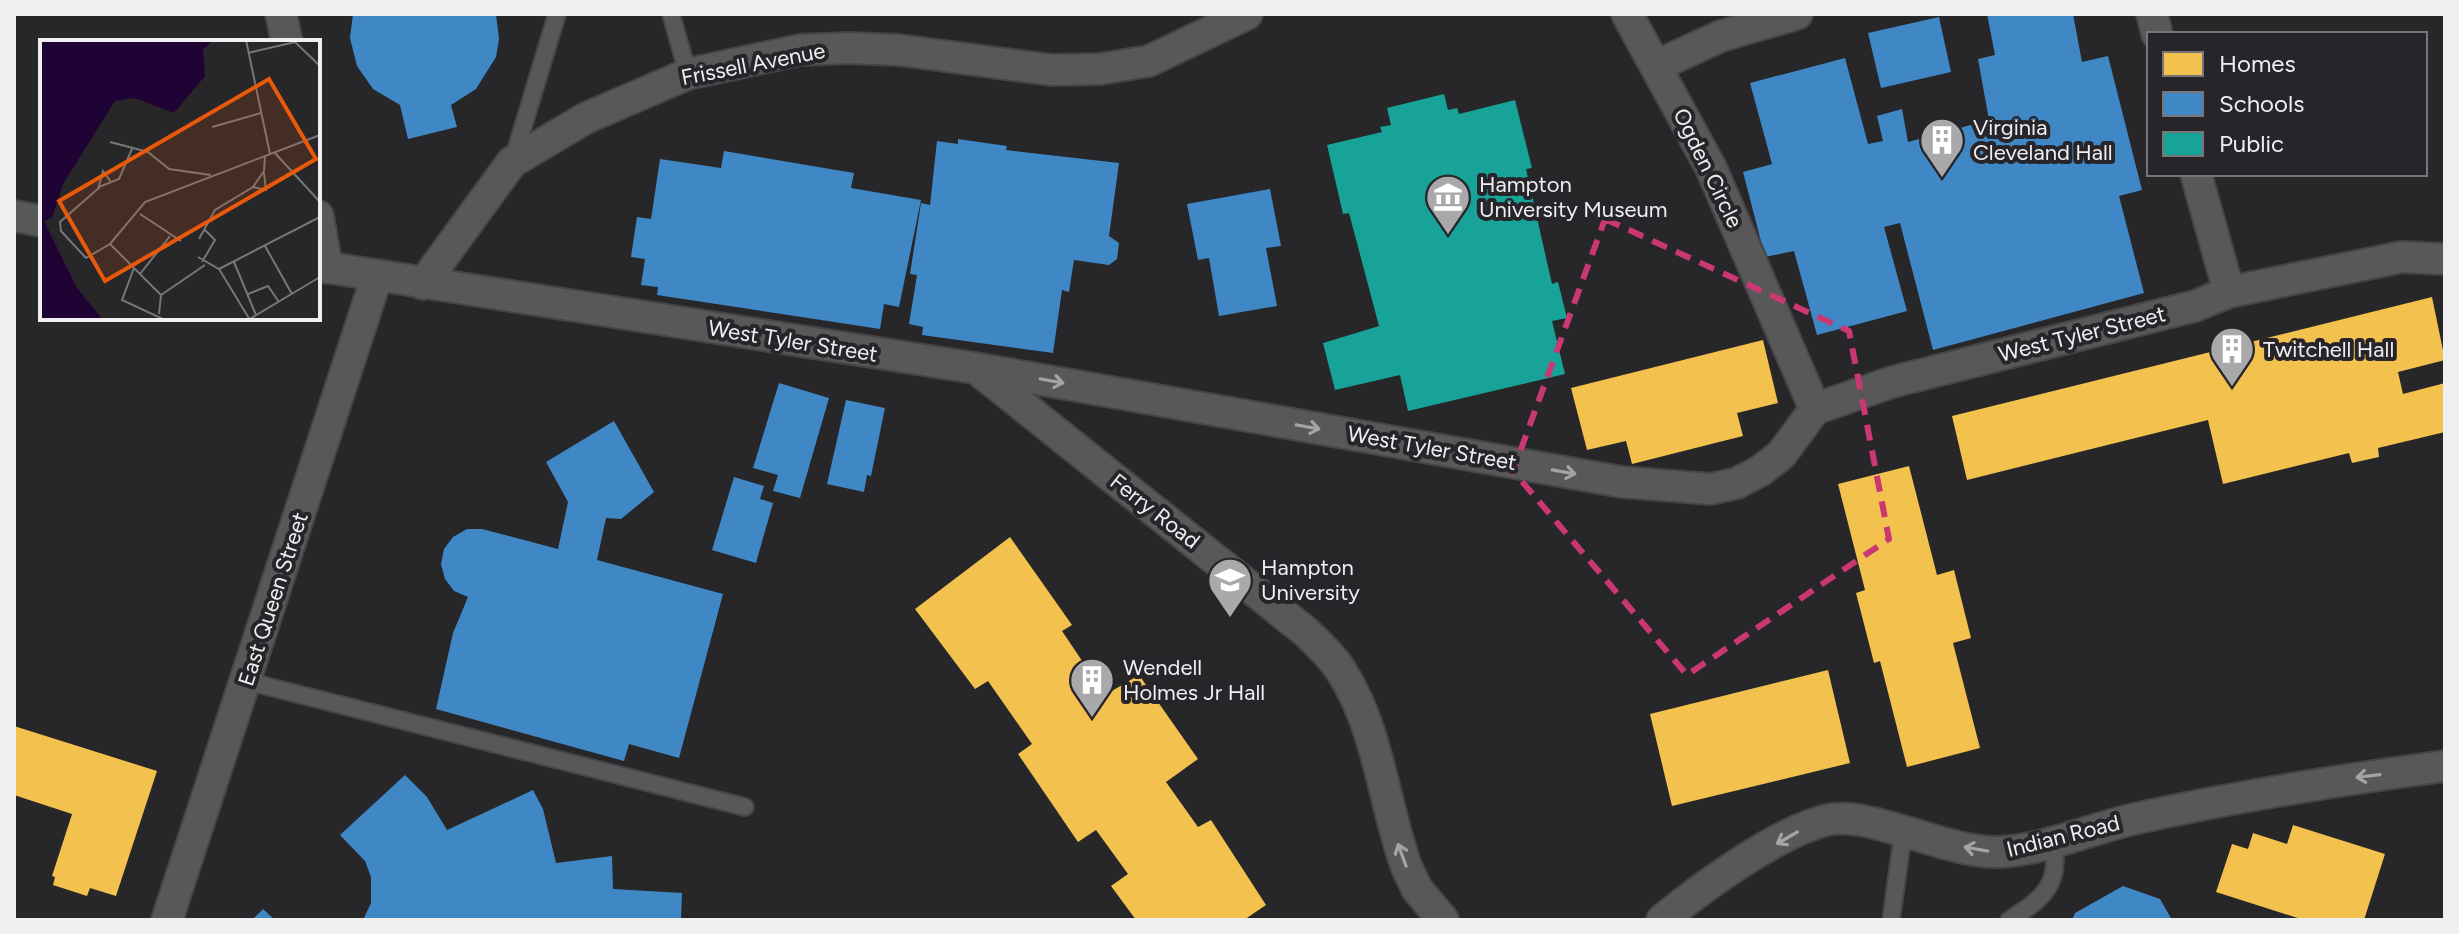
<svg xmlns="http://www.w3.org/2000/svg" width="2459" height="934" viewBox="0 0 2459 934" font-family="Figtree,sans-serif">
<rect width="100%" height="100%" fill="#272628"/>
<!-- homes -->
<path fill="#f2c14e" d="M2432 297 2445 360 2398 372 2403 394 2445 383V432L2378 448 2379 457 2352 463 2349 453 2223 484 2208 420 1967 480 1952 416Z
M1763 340 1778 403 1737 413 1743 436 1632 464 1626 441 1587 450 1571 388Z
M1909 466 1937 575 1954 570 1971 638 1953 643 1980 748 1907 767 1880 661 1874 663 1856 593 1865 590 1838 484Z
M1010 537 1072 625 1062 631 1105 695 1139 675 1198 759 1166 782 1198 827 1211 820 1266 905 1244 920H1136L1111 886 1128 874 1096 830 1078 842 1018 754 1032 744 988 681 975 689 915 609Z
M1828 670 1850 763 1672 806 1650 714Z
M14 726 157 771 116 896 90 888 87 896 53 885 55 877 52 876 72 814 14 795Z
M2293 825 2385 854 2364 920H2304L2216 892 2232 844 2248 849 2253 833 2287 844Z"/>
<!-- schools -->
<path fill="#3f88c5" d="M353 14H496L499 39 496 57 476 89 451 105 457 127 408 139 400 105 373 89 357 66 350 38Z
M1987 14H2073L2082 62 2108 56 2142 190 2119 196 2144 293 1933 350 1900 223 1884 227 1907 311 1817 335 1794 251 1765 257 1743 172 1772 164 1750 83 1845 58 1868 144 1883 141 1877 116 1902 109 1908 142 1989 120 1978 59 1995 55Z
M1939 17 1951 72 1881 88 1868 33Z
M958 139 1007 146 1006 150 1119 163 1109 236 1119 243 1117 259 1109 265 1074 260 1069 292 1062 290 1053 353 922 335 923 327 909 324 917 275 910 274 921 203 930 205 937 141 958 144Z
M724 151 854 173 851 188 921 200 899 307 884 304 880 329 657 295 658 287 641 285 645 259 631 257 637 217 651 219 660 159 721 168Z
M1270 189 1281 246 1266 248 1277 306 1219 316 1209 258 1198 260 1187 204Z
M779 383 829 398 800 498 773 491 778 475 753 468Z
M846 400 885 408 871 476 867 475 864 492 827 484Z
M614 421 654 492 621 519 606 518 597 560 723 594 679 758 629 744 624 761 436 709 453 633 468 597 454 591 445 579 441 564 444 549 453 537 467 529H482L558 549 568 502 546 462Z
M734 477 764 486 760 499 773 503 756 563 712 550Z
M405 775 427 797 447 830 533 790 543 809 556 863 612 856 613 889 682 893 681 920H363L371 903V877L365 861 340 835Z
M2123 886 2160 899 2172 920H2072L2075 913Z
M263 909 275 920H252Z"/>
<!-- public -->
<path fill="#17a398" d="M1444 94 1448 110 1457 108 1459 114 1515 100 1532 168 1526 169 1552 284 1558 282 1567 318 1552 321 1565 374 1408 411 1400 375 1335 390 1323 343 1379 326 1349 213 1343 214 1327 145 1382 132 1380 127 1391 125 1387 108Z"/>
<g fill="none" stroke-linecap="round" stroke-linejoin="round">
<!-- service casing -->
<g stroke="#454446" stroke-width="20">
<path id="service" d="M671 14 688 74
M513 160 557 14
M246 681 745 807
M1891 920 1903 834
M2009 920C2042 900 2063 883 2052 841"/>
</g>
<!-- minor casing -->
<g stroke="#454446" stroke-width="34">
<path id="minor" d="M281 14 287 42
M1627 14 1711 168 1815 409
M2152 14 2157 34
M1658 65 1721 36 1797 14
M2196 174 2229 292
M14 216 42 221
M318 216 327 268
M318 266 975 368 1622 482 1711 489 1737 483 1760 471 1781 455 1815 409 1892 382 2195 306 2229 292 2402 257 2445 259
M423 284 512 162 586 118 688 74 800 50 849 48 899 50 1052 70 1100 69 1149 61 1247 14
M977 369 1306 632C1319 645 1334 658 1343 674 1379 731 1384 806 1407 868L1417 889 1443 920
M167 920 377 276
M1662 920C1702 887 1778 832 1827 820 1870 810 1947 854 1999 852 2044 850 2090 829 2134 819 2237 796 2340 780 2445 766"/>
</g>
<!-- service -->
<use href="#service" stroke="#585859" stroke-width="16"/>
<!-- minor -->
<use href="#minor" stroke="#585859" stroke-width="30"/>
</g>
<!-- one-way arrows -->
<defs><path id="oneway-shaft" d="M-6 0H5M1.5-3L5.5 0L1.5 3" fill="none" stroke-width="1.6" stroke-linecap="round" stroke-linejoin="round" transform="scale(2)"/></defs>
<g stroke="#a4a3a5">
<use href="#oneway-shaft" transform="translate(1052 381) rotate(10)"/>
<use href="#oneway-shaft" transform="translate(1308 427) rotate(10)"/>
<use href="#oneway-shaft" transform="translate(1564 472) rotate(10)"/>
<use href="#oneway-shaft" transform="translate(2368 776) rotate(173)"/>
<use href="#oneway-shaft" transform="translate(1787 838) rotate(150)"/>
<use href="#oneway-shaft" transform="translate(1976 849) rotate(-170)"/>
<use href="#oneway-shaft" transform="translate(1402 855) rotate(-110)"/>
</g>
<!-- marked area -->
<path fill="none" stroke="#c93872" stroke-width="6" stroke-dasharray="16 10" stroke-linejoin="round" d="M1605 219 1849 331 1889 539 1687 675 1513 471Z"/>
<!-- icons -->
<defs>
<g id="building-pin" transform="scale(2.3)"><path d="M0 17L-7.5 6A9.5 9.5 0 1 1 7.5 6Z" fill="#a9a8ab" stroke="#272529"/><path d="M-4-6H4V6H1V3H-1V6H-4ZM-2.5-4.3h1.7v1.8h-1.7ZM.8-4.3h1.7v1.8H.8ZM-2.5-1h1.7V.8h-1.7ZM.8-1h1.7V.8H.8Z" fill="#fff"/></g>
<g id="museum-pin" transform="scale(2.3)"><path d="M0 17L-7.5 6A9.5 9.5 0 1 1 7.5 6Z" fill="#a9a8ab" stroke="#272529"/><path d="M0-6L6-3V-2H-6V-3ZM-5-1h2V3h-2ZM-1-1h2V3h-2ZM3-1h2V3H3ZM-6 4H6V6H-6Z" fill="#fff"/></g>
<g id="university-pin" transform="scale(2.3)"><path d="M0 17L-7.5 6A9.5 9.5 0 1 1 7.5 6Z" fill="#a9a8ab" stroke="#272529"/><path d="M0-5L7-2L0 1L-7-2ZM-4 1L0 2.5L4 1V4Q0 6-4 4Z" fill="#fff"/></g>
</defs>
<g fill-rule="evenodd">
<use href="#building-pin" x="1942" y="140"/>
<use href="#museum-pin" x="1448" y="197"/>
<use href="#building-pin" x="2232" y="349"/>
<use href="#university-pin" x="1230" y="580"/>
<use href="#building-pin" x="1092" y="680"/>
</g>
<g text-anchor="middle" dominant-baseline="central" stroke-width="8" stroke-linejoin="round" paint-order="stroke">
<!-- street labels -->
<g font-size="22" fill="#efeef1" stroke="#272529">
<text transform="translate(753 64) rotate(-11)">Frissell Avenue</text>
<text transform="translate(1708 168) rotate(64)">Ogden Circle</text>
<text transform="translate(2082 334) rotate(-14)">West Tyler Street</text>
<text transform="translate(793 341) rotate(9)">West Tyler Street</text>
<text transform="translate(1432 448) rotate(10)">West Tyler Street</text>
<text transform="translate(1155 511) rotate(38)">Ferry Road</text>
<text transform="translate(273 599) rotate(-72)">East Queen Street</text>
<text transform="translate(2063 836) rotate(-14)">Indian Road</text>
</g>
<!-- poi labels -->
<g font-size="22" fill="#efeef1" stroke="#272529" text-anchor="start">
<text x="1973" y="127">Virginia<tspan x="1973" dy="25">Cleveland Hall</tspan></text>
<text x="1479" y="184">Hampton<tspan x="1479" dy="25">University Museum</tspan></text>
<text x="2263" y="349">Twitchell Hall</text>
<text x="1261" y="567">Hampton<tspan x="1261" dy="25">University</tspan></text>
<text x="1123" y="667">Wendell<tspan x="1123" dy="25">Holmes Jr Hall</tspan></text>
</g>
</g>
<!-- overview -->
<g transform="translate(40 40)">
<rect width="280" height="280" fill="#272628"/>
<path d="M0 0H174L163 9 165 36 134 73 95 58 75 61 23 144 12 178 4 181 37 248 63 280H0Z" fill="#1f0335"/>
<path fill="none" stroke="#777678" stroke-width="2" d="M206 0 230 114M208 13 255 2 280 26M172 87 221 73M70 102 108 112 129 129 171 135M92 109 79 139 61 146 20 182 21 191 46 218 70 204 105 162 280 95M234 112 280 162M213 147 226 150 224 133M58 149 63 131 71 142M100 174 141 201M159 199 175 170 213 147 224 131 225 116M70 204 121 255M225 206 252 254M158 217 179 229 280 177M162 222 175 200 164 189M194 222 216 275M94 228 82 260 125 280M179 229 210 280M100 234 130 196M208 254 228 246 239 262M119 274 121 255 165 225M208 280 280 237"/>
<path fill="#e8590c" fill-opacity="0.15" stroke="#e8590c" stroke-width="4" d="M229 39 276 119 65 241 19 161Z"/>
<rect width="280" height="280" fill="none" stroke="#efeef1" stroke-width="4"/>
</g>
<!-- border -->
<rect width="2459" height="934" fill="none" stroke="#efeef1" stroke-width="32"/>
<!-- legend -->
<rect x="2147" y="32" width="280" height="144" fill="#272529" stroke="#777579" stroke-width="2"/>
<rect x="2163" y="52" width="40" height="24" fill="#f2c14e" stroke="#777579" stroke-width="2"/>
<text x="2219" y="72" font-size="24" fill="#efeef1">Homes</text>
<rect x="2163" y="92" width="40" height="24" fill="#3f88c5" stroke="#777579" stroke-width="2"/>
<text x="2219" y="112" font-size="24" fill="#efeef1">Schools</text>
<rect x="2163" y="132" width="40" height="24" fill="#17a398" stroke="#777579" stroke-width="2"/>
<text x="2219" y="152" font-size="24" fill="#efeef1">Public</text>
</svg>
